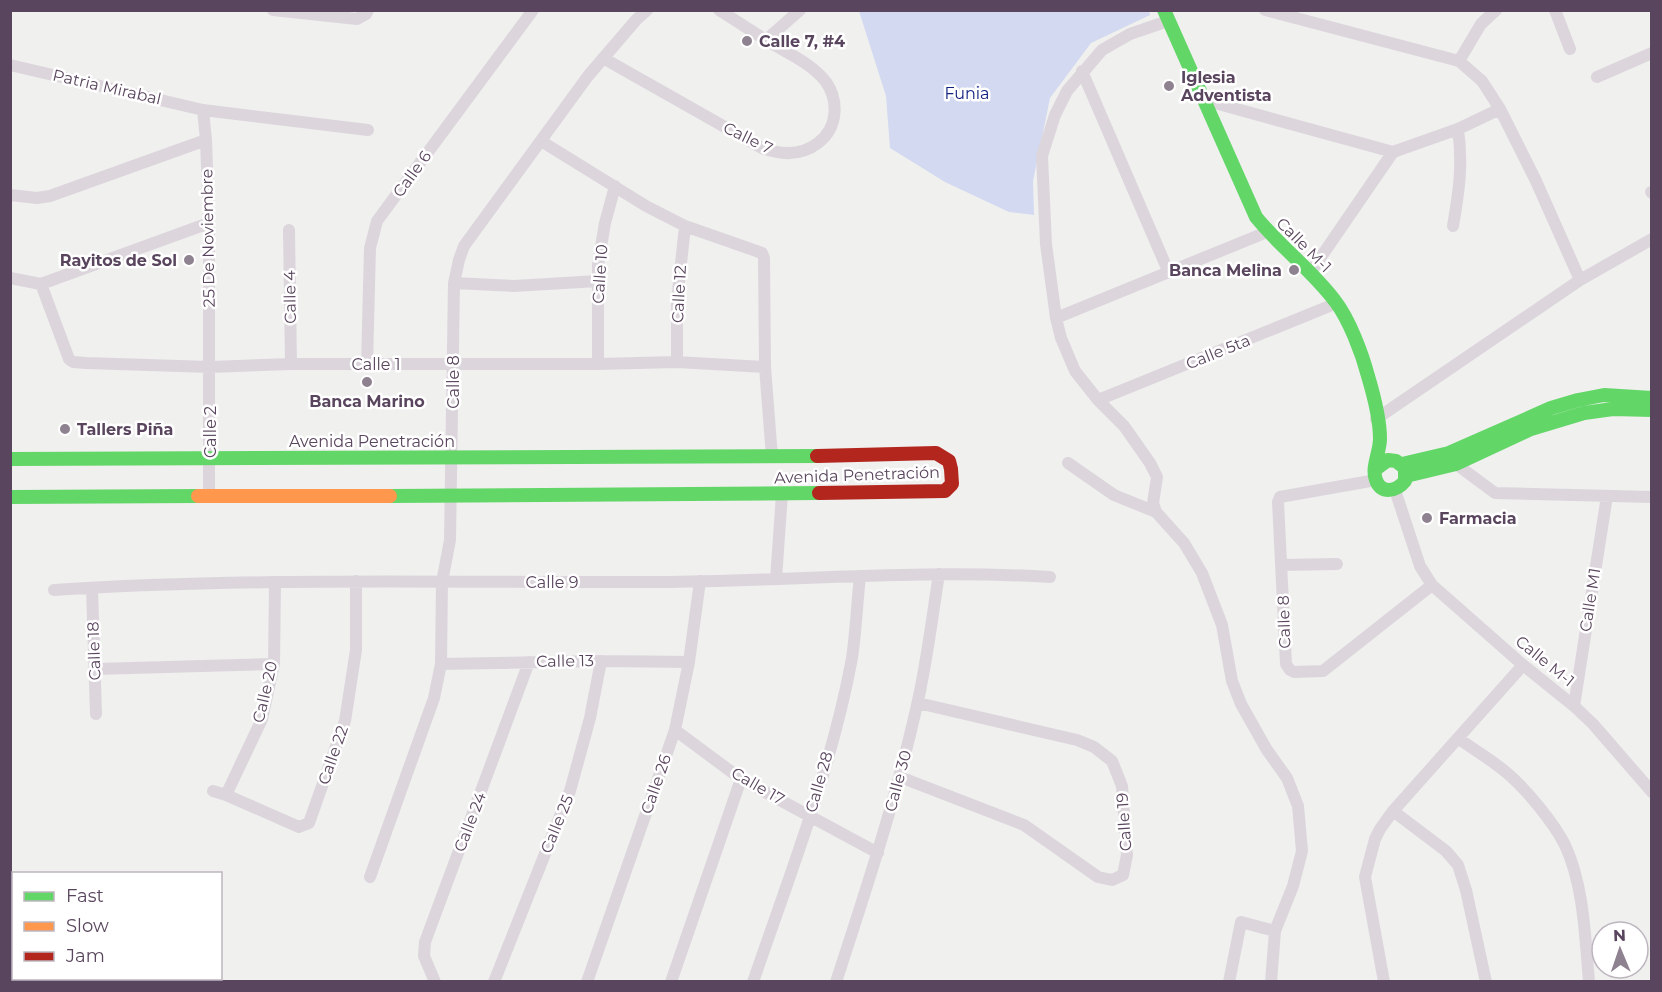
<svg xmlns="http://www.w3.org/2000/svg" width="1662" height="992" viewBox="0 0 1662 992" font-family="Montserrat,sans-serif">
<rect width="100%" height="100%" fill="#f0f0ef"/>
<!-- green -->
<path fill="#d2d9f0" d="M1149 10 1150 15 1091 43 1050 98 1033 181 1034 215 1009 212 945 182 890 148 886 96 859 11Z"/>
<g fill="none" stroke-linecap="round" stroke-linejoin="round">
<!-- street -->
<path stroke="#dcd6dc" stroke-width="12" d="M273 10 357 19 366 14 368 10
M1265 10 1459 61 1482 81 1500 109 1536 181 1580 280
M1555 10 1570 49
M1168 21 1130 34 1102 50 1067 91 1055 115 1042 156 1046 244 1056 318 1061 338 1075 371 1098 400 1124 426 1150 463 1157 477 1153 503 1156 512 1184 543 1202 573 1222 625 1232 681 1241 704 1267 750 1287 778 1298 806 1302 851 1293 886 1275 931 1271 982
M766 40 800 10
M603 58 762 148C781 155 801 156 818 143 838 128 839 101 826 82 812 63 785 52 766 40 750 30 735 20 719 10
M1459 61 1481 24 1496 10
M10 65 203 110 368 130
M1082 71 1169 273
M1597 77 1652 53
M1204 100 1393 152 1458 129 1500 109
M203 110 206 140 209 223V496
M541 141 646 206 685 226 762 253 764 258 765 367 772 457
M1651 192 1652 193
M10 195 37 198 50 196 206 140
M1453 226C1459 191 1463 164 1458 129
M289 230 291 364
M1310 273 1393 152
M10 278 41 284 209 223
M454 283 514 286 598 281
M41 284 69 359 73 362 86 363 210 367 291 364H598L677 362 765 367
M1056 318 1267 232
M677 362V301L685 226
M598 364V265L605 223 615 186
M367 365 370 248 377 221 533 10
M1098 400 1337 303
M1376 419 1580 280 1652 239
M1068 463 1114 495 1156 512
M1456 464 1495 493 1652 497
M1376 480 1280 497 1278 502 1286 664 1290 670 1294 672 1323 671 1432 585
M1395 490 1420 566 1432 585 1523 665 1574 706 1593 724 1652 792
M1281 565 1337 564
M776 579 782 494
M92 588 96 714
M54 590C255 577 458 583 659 582 789 581 920 569 1050 577
M441 664 601 661 689 662
M95 669 274 664
M1574 706 1607 496
M675 730 741 779 878 853
M1458 738C1474 750 1492 760 1507 773 1526 789 1554 823 1565 845 1584 886 1585 937 1589 982
M900 777 1024 825 1098 877 1112 880 1123 875 1127 855 1122 786 1112 761 1094 747 1077 740 918 703
M213 791 226 795 299 827 309 823 345 721 356 650V581
M226 795 262 719 274 664 275 583
M1393 811 1446 851 1458 865 1466 890 1486 982
M370 877 434 698 441 664 442 582 450 540 454 283 459 260 464 246 588 76 636 20 647 10
M23 982 24 978
M435 982 424 956 425 942 529 662
M494 982 570 791 590 718 601 661
M587 982 675 730 689 662 700 581
M671 982 741 779
M753 982C789 877 832 767 852 658 856 631 857 603 860 576
M836 982C866 890 896 799 917 705 927 662 932 618 939 574
M1229 982 1241 922 1275 931
M1384 982 1365 877 1375 839 1380 829 1393 811 1523 665"/>
<!-- fast -->
<path stroke="#63d668" stroke-width="14" d="M1164 10 1256 217C1280 247 1312 270 1335 301 1349 319 1362 353 1368 376 1374 396 1380 418 1380 439 1380 452 1371 468 1376 480 1381 495 1397 491 1405 481V468L1396 461 1388 460 1377 468
M10 459 817 456
M1402 464 1449 453 1551 408 1578 400 1604 395 1652 398
M1406 476 1456 464 1531 429 1584 413 1613 409 1652 410
M390 496 819 493
M10 497 198 496"/>
<!-- slow -->
<path stroke="#ff974d" stroke-width="14" d="M198 496H390"/>
<!-- jam -->
<path stroke="#b3261e" stroke-width="14" d="M817 456 936 453 949 461 951 469 952 484 945 491 819 493"/>
</g>
<!-- markers -->
<g fill="#8e8190" stroke="#fff" stroke-width="2">
<circle cx="747" cy="41" r="6"/>
<circle cx="1169" cy="86" r="6"/>
<circle cx="189" cy="260" r="6"/>
<circle cx="1294" cy="270" r="6"/>
<circle cx="367" cy="382" r="6"/>
<circle cx="65" cy="429" r="6"/>
<circle cx="1427" cy="518" r="6"/>
</g>
<g text-anchor="middle" dominant-baseline="central" stroke-width="5" stroke-linejoin="round" paint-order="stroke">
<!-- poi labels -->
<g font-size="16" font-weight="bold" fill="#59455d" stroke="#fff" text-anchor="start">
<text x="759" y="41">Calle 7, #4</text>
<text x="1181" y="77">Iglesia<tspan x="1181" dy="18">Adventista</tspan></text>
<text x="177" y="260" text-anchor="end">Rayitos de Sol</text>
<text x="1282" y="270" text-anchor="end">Banca Melina</text>
<text x="367" y="401" text-anchor="middle">Banca Marino</text>
<text x="77" y="429">Tallers Piña</text>
<text x="1439" y="518">Farmacia</text>
</g>
<!-- street labels -->
<g font-size="16" fill="#59455d" stroke="#fff">
<text transform="translate(107 87) rotate(13)">Patria Mirabal</text>
<text transform="translate(748 138) rotate(26)">Calle 7</text>
<text transform="translate(412 174) rotate(-54)">Calle 6</text>
<text transform="translate(208 238) rotate(-91)">25 De Noviembre</text>
<text transform="translate(1304 245) rotate(45)">Calle M-1</text>
<text transform="translate(600 274) rotate(-86)">Calle 10</text>
<text transform="translate(679 294) rotate(-87)">Calle 12</text>
<text transform="translate(290 297) rotate(-91)">Calle 4</text>
<text transform="translate(1218 352) rotate(-22)">Calle 5ta</text>
<text x="376" y="364">Calle 1</text>
<text transform="translate(453 382) rotate(-90)">Calle 8</text>
<text transform="translate(210 432) rotate(-90)">Calle 2</text>
<text x="372" y="441">Avenida Penetración</text>
<text transform="translate(857 475) rotate(-2)">Avenida Penetración</text>
<text x="552" y="582">Calle 9</text>
<text transform="translate(1590 600) rotate(-81)">Calle M1</text>
<text transform="translate(1284 622) rotate(-92)">Calle 8</text>
<text transform="translate(94 651) rotate(-92)">Calle 18</text>
<text transform="translate(565 661) rotate(-1)">Calle 13</text>
<text transform="translate(1545 661) rotate(39)">Calle M-1</text>
<text transform="translate(265 692) rotate(-77)">Calle 20</text>
<text transform="translate(333 755) rotate(-71)">Calle 22</text>
<text transform="translate(898 781) rotate(-75)">Calle 30</text>
<text transform="translate(819 782) rotate(-74)">Calle 28</text>
<text transform="translate(656 784) rotate(-71)">Calle 26</text>
<text transform="translate(758 786) rotate(30)">Calle 17</text>
<text transform="translate(470 822) rotate(-69)">Calle 24</text>
<text transform="translate(1124 822) rotate(-94)">Calle 19</text>
<text transform="translate(557 824) rotate(-68)">Calle 25</text>
</g>
<!-- park labels -->
<g font-size="16" fill="#112182" stroke="#fff">
<text x="967" y="93">Funia</text>
</g>
</g>
<!-- border -->
<rect width="1662" height="992" fill="none" stroke="#59455d" stroke-width="24"/>
<!-- legend -->
<rect x="12" y="872" width="210" height="108" fill="#ffffff" stroke="#bdb5be" stroke-width="1.5"/>
<rect x="24" y="892" width="30" height="9" fill="#63d668" stroke="#bdb5be" stroke-width="1.5"/>
<text x="66" y="902" font-size="18" fill="#59455d">Fast</text>
<rect x="24" y="922" width="30" height="9" fill="#ff974d" stroke="#bdb5be" stroke-width="1.5"/>
<text x="66" y="932" font-size="18" fill="#59455d">Slow</text>
<rect x="24" y="952" width="30" height="9" fill="#b3261e" stroke="#bdb5be" stroke-width="1.5"/>
<text x="66" y="962" font-size="18" fill="#59455d">Jam</text>
<!-- north arrow -->
<g transform="translate(1620 950) rotate(358)"><circle r="28" fill="#ffffff" stroke="#bdb5be" stroke-width="1.5"/>
<path d="M0-4.5L10 22L0 15L-10 22Z" fill="#8e8190"/>
<text y="-9" font-size="16" font-weight="bold" text-anchor="middle" fill="#59455d">N</text>
</g>
</svg>
